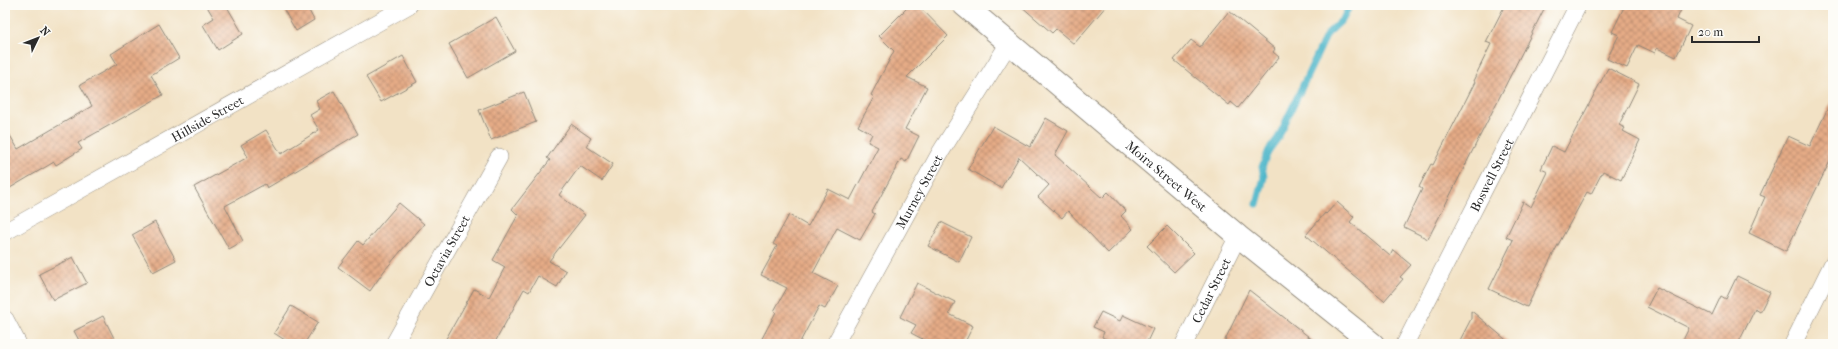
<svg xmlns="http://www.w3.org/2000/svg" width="1838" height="349" viewBox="0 0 1838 349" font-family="'IM FELL French Canon',serif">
<defs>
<pattern id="building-cross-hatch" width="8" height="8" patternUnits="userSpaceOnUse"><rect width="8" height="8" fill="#e5ab86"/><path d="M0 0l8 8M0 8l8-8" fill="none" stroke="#ba8b6e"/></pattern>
</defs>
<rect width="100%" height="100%" fill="#fdfcf7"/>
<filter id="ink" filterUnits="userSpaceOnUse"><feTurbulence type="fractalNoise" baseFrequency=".025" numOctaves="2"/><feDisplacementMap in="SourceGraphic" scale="8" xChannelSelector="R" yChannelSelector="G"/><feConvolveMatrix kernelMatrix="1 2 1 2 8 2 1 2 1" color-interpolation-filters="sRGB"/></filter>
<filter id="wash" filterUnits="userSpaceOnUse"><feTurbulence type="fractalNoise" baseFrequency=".012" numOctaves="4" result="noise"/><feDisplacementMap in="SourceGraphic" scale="16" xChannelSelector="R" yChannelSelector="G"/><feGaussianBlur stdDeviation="0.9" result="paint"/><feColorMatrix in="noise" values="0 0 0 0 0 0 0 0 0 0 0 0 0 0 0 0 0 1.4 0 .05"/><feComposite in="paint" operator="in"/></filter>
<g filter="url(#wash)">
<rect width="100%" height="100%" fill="#f2e2c5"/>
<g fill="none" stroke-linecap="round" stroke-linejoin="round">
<!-- stream -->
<path stroke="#4cb5c9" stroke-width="7" d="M1257 204 1264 177 1262 167 1269 150 1278 138 1327 34 1343 19 1350 5"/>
</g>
<g id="blocks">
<!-- building -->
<path fill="url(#building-cross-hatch)" d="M206 5H226L243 34 218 50 203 25 214 18Z
M281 5H306L314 20 296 31Z
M910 5H918L948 36 907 77 927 87 905 129 919 136 906 162 901 159 872 212 875 214 860 240 837 228 813 273 838 286 825 309 819 306 799 344H759L776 312 774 311 787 288 761 275 777 246 773 244 789 215 808 226 828 189 850 200 878 147 868 142 872 134 858 126 874 97 871 95 894 51 879 36Z
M1020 5H1107L1074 44 1056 29 1052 33Z
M1505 5H1546L1428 239 1404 227 1422 189 1419 187 1431 164 1433 165 1475 82 1473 81 1491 44 1486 42Z
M1625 5H1683L1677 19 1691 26 1676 57 1657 48 1655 53 1638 45 1627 68 1607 59 1619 35 1612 32Z
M1229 11 1275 49 1273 52 1279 57 1238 108 1231 102 1229 105 1174 60 1191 40 1200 47Z
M496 17 515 51 468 78 449 44Z
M159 24 179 58 151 75 163 95 78 143 82 149 56 165 54 162 5 191V127L18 149 92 106 80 85 117 64 111 54Z
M403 56 417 82 381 102 366 77Z
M1608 68 1639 84 1619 125 1625 128 1623 131 1640 140 1621 180 1603 171 1591 194 1587 192 1553 254 1527 307 1489 289 1513 240 1506 237 1523 202 1531 207 1548 172 1541 169 1552 146 1564 152Z
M334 91 358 134 267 188 265 184 225 206 243 241 229 249 194 187 248 157 241 145 266 130 281 154 319 130 310 115 320 109 316 101Z
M524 92 536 122 491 140 479 110Z
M1833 97V155L1786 251 1749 233 1765 197 1760 195 1788 136 1810 146Z
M1046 118 1068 131 1055 155 1102 198 1108 192 1126 211 1121 216 1133 229 1108 253 1068 211 1062 218 1038 197 1049 185 1019 157 1001 188 968 169 993 126 1030 147Z
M571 124 591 138 586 146 613 164 602 181 580 166 559 195 585 215 549 261 566 271 557 287 538 276 529 292 524 289 494 344H443L474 289 489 297 505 267 493 260 518 215 512 209 550 160 547 158Z
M1337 202 1354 217 1350 222 1390 256 1393 250 1411 265 1400 277 1403 279 1384 301 1306 235 1325 213 1326 214Z
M399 203 424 224 384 271 370 291 338 267 358 241 363 245Z
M155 222 176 260 153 272 132 235Z
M941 222 971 237 959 262 928 246Z
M1167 226 1194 253 1174 272 1147 246Z
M73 257 87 283 53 300 39 274Z
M1737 276 1770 292 1760 312 1755 309 1738 344H1681L1689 328 1647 307 1657 288 1712 315 1721 296 1726 299Z
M917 283 955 302 949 314 973 326 964 344H932L911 333 916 325 900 317Z
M1249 290 1318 344H1223Z
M291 306 318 322 304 344H291L274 333Z
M1471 311 1474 313 1511 344H1458L1471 319Z
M1101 312 1120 321 1123 315 1153 329 1146 344H1116L1102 337 1104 332 1093 327Z
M103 316 117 344H81L74 331Z"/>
</g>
</g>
<g filter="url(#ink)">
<use href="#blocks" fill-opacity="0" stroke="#8e8678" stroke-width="1"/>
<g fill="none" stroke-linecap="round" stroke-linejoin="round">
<!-- street casing -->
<g stroke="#8e8678" stroke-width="18">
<g id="street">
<path id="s1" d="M5 232 409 5"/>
<path d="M5 319 18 344"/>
<path id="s2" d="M394 344 499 157"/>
<path id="s3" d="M835 344 940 153 1009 43"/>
<path id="s4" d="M1184 344 1238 236"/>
<path id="s5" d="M1405 344 1578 5"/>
<path d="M1793 344 1833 263"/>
</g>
</g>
<!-- secondary casing -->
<g stroke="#8e8678" stroke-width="24">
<g id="secondary">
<path id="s6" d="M964 5 1238 236 1373 344"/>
</g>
</g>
<!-- street -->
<use href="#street" stroke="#fff" stroke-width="17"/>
<!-- secondary -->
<use href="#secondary" stroke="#fff" stroke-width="22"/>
</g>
</g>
<g text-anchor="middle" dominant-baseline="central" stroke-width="3" stroke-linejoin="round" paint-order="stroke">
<!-- street labels -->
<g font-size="13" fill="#2b2b2b" stroke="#fdfcf7">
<text stroke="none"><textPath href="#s1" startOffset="232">Hillside Street</textPath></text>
<text stroke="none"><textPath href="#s5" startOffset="190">Boswell Street</textPath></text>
<text stroke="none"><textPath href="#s6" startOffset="265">Moira Street West</textPath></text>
<text stroke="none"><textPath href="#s3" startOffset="174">Murney Street</textPath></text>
<text stroke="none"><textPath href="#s2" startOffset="107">Octavia Street</textPath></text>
<text stroke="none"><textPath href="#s4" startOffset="60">Cedar Street</textPath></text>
</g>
</g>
<!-- margin -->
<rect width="1838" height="349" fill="none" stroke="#fdfcf7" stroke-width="20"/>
<!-- north arrow -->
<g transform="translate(38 38) rotate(47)" stroke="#fdfcf7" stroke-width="3" paint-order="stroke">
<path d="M0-3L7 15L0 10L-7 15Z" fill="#2b2b2b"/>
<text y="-6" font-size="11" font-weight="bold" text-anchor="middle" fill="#2b2b2b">N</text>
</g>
<!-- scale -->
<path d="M1692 36v6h67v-6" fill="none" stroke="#2b2b2b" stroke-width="2"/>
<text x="1698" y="36" font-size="12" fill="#2b2b2b" stroke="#fdfcf7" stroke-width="3" paint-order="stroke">20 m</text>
</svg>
